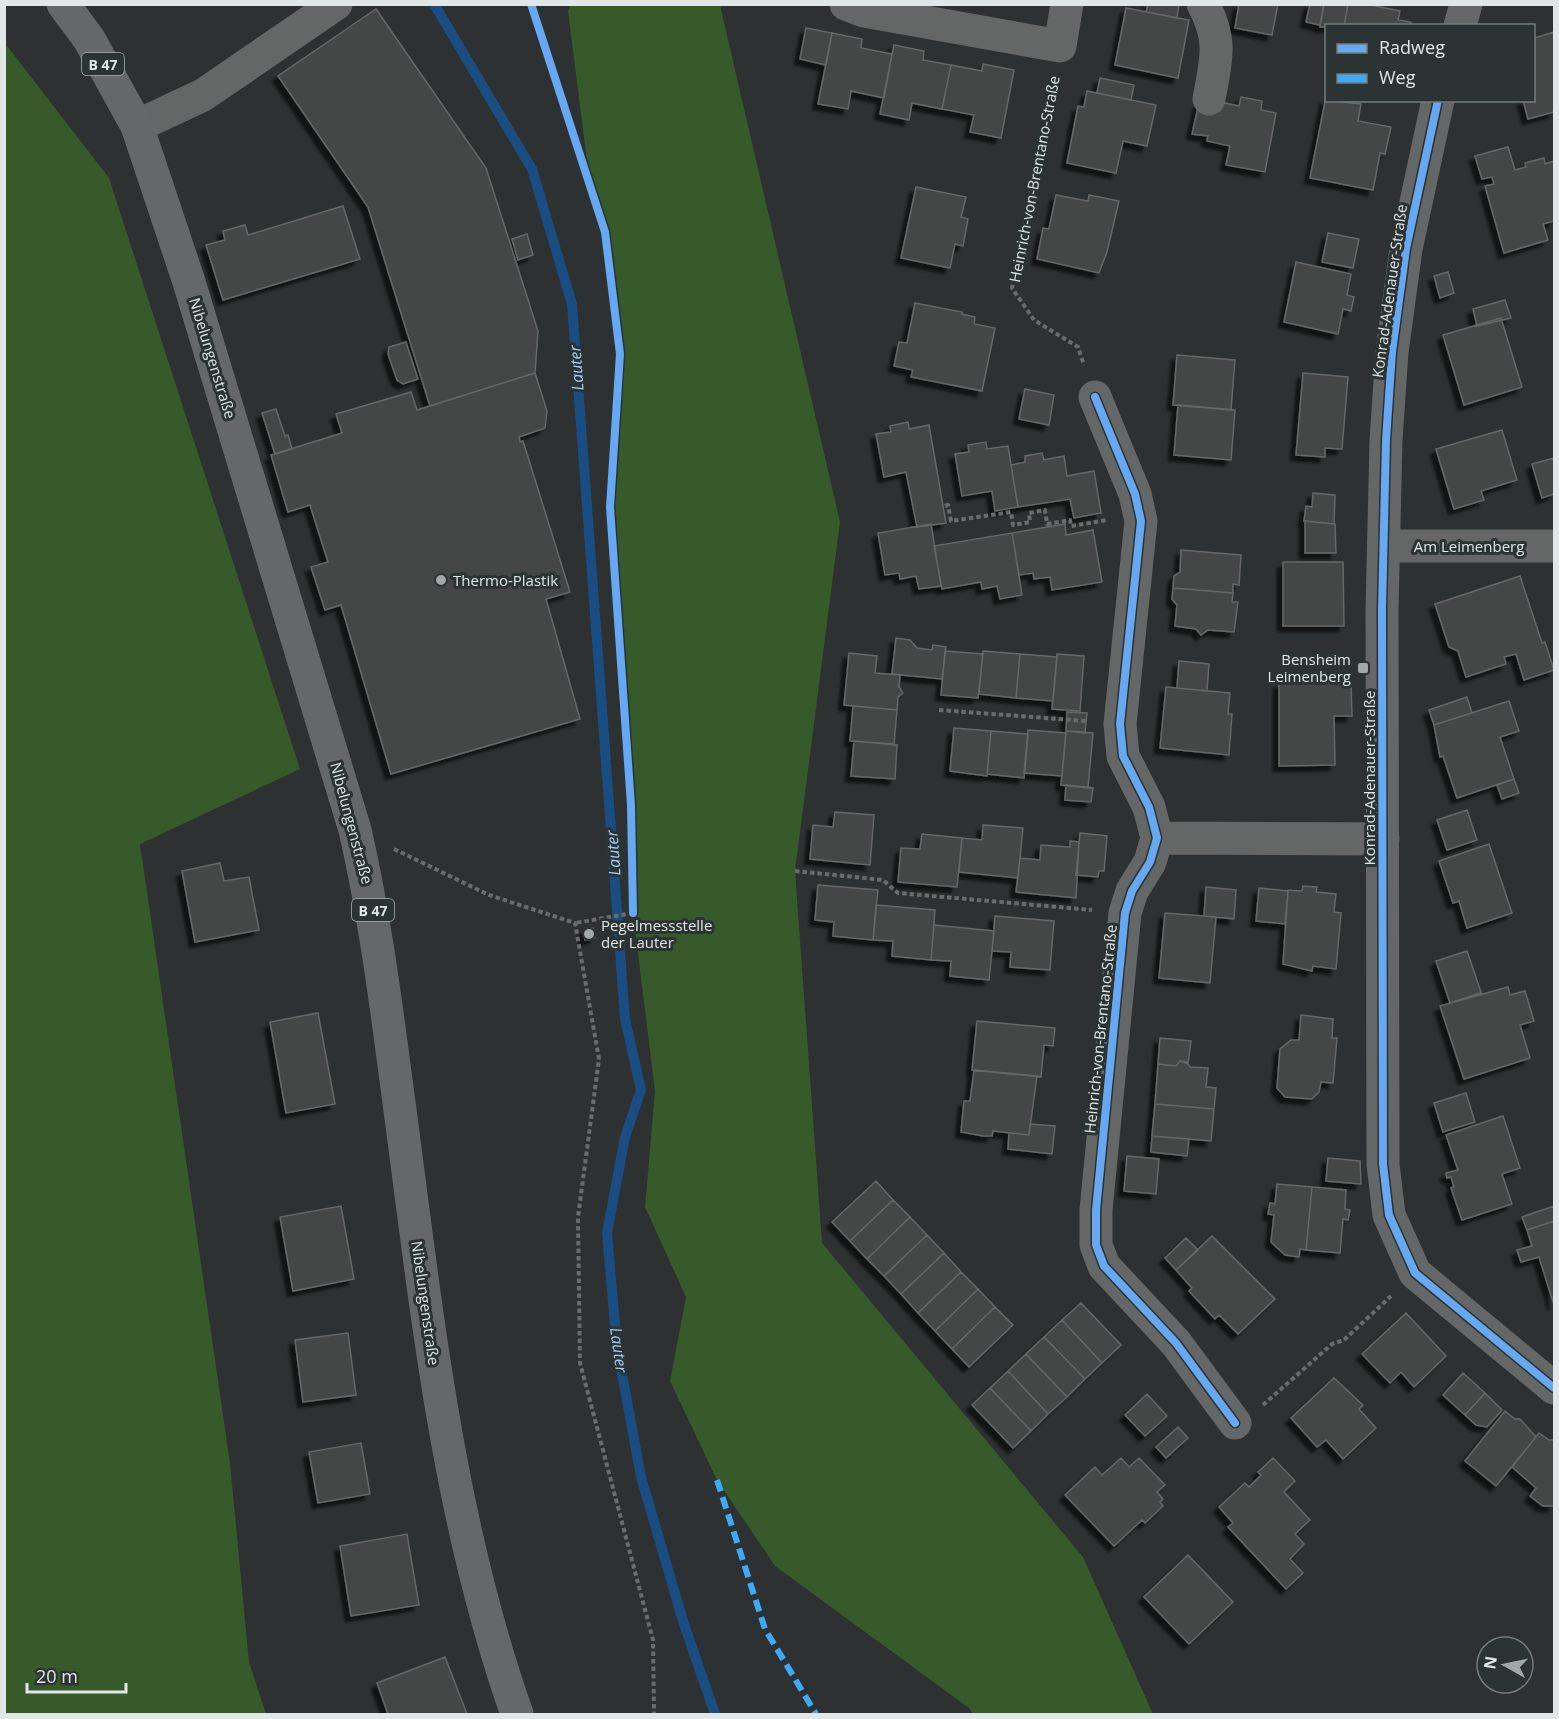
<svg xmlns="http://www.w3.org/2000/svg" width="1559" height="1719" viewBox="0 0 1559 1719" font-family="'Open Sans',sans-serif">
<defs>
<filter id="shadow"><feDropShadow dx="-5.5" dy="5.5" stdDeviation="1.5" flood-color="#0009"/></filter>
</defs>
<rect width="100%" height="100%" fill="#2d3131"/>
<!-- green -->
<path fill="#365a29" d="M571 5H720L840 522 795 871 822 1243 1083 1557 1153 1714H973L969 1708 775 1566 717 1480 670 1381 686 1297 645 1207 655 1091 633 913 631 805 610 507 620 354 605 232 590 185 568 11Z
M4 42 109 178 300 769 140 844 230 1463 249 1662 266 1714H5Z"/>
<g fill="none" stroke-linecap="round" stroke-linejoin="round">
<!-- stream -->
<path stroke="#1a4d81" stroke-width="10" d="M434 4 532 169 572 304 625 1019 641 1090 625 1137 607 1233 617 1347 641 1477 683 1621 715 1714"/>
</g>
<!-- building -->
<path fill="#444746" stroke="#656867" stroke-width="1.5" filter="url(#shadow)" d="M1148 4H1179L1177 18 1146 12Z
M1239 4H1278L1272 35 1235 28Z
M1310 4H1324L1320 25 1306 22Z
M1324 4H1348L1344 26 1320 27Z
M1348 4H1366L1400 11 1398 20 1411 22 1410 26H1344Z
M1126 8 1189 20 1178 78 1115 65Z
M376 9 486 168 538 331 535 373 430 406 368 207 278 76Z
M806 28 832 33 826 65 800 59Z
M1554 32V112L1528 119 1523 100H1534V38Z
M832 33 862 39 861 48 892 54 884 98 851 91 848 109 818 104Z
M894 45 924 51 923 60 951 65 942 109 912 103 909 120 880 114Z
M983 64 1014 70 1001 138 970 132 974 115 942 109 951 65 982 71Z
M1100 78 1134 85 1131 100 1097 93Z
M1087 91 1156 105 1147 146 1123 141 1116 173 1067 163 1078 106 1084 107Z
M1241 97 1262 101 1261 110 1276 113 1265 172 1226 165 1230 146 1207 141 1208 136 1192 134 1199 103 1215 101 1239 106Z
M1326 97V100L1361 104 1358 121 1391 127 1385 154 1380 153 1373 190 1310 178Z
M1508 147 1515 170 1526 167 1525 163 1544 158 1545 164 1554 161V221L1543 224 1548 240 1504 253 1485 186 1494 184 1492 177 1482 179 1475 156Z
M916 187 966 197 961 217 968 219 963 246 955 244 950 268 901 258Z
M1056 195 1088 201 1089 195 1119 201 1107 252 1099 273 1037 259 1043 228 1049 229Z
M343 206 360 259 223 300 206 245 225 240 223 231 245 225 248 235Z
M1328 233 1359 239 1353 268 1322 262Z
M527 234 533 255 518 260 512 239Z
M1296 262 1351 274 1347 295 1354 297 1351 311 1343 309 1338 334 1284 322Z
M1448 272 1454 293 1440 298 1434 276Z
M1505 300 1511 318 1477 326 1473 309Z
M915 303 962 312V314L975 317 974 324 995 328 982 391 911 377 913 370 894 366 899 342 907 343Z
M1501 318 1522 387 1464 405 1443 335Z
M406 342 418 379 403 384 397 380 388 354 389 347Z
M1177 355 1235 360 1231 410 1173 405Z
M535 373 547 411 545 428 519 437 520 442 523 441 570 592 546 599 580 719 391 774 341 605 325 610 311 567 328 562 310 505 288 512 271 455 342 433 336 414 411 392 417 410Z
M1303 373 1348 377 1342 449 1325 448V457L1296 455Z
M1025 389 1054 395 1049 425 1019 419Z
M1178 405 1235 410 1231 460 1174 455Z
M276 409 285 436 288 435 292 449 275 454 262 413Z
M908 422 909 429 929 425 946 523 917 527 906 472 884 477 876 434 891 432 890 426Z
M1502 430 1517 480 1481 491 1484 500 1454 509 1436 449Z
M986 442 987 449 1008 446 1018 507 995 511 992 491 962 496 955 454 969 452 968 445Z
M1042 453 1044 460 1064 456 1067 476 1094 471 1101 513 1074 518 1070 499 1018 507 1011 465 1025 462V456Z
M1554 458V494L1542 498 1532 464Z
M1313 493 1335 495 1334 524 1304 521 1306 506 1312 507Z
M1305 521 1335 524 1336 553H1305Z
M931 524 941 586 919 589 916 576 900 579 899 573 885 575 878 533Z
M1065 524 1066 535 1093 530 1102 582 1052 590 1050 577 1034 579 1033 573 1019 575 1012 533Z
M1012 533 1022 595 1000 599 997 586 982 589 981 582 942 589 934 546Z
M1181 550 1241 555 1239 585 1233 584V593L1173 588 1174 576 1180 572Z
M1283 562H1343L1344 626H1283Z
M1520 576 1542 643 1545 642 1554 670 1524 680 1516 654 1504 657 1506 664 1466 677 1458 651 1449 647 1435 604Z
M1173 588 1233 593 1232 602H1238L1234 632 1208 630 1201 635 1196 629 1175 626 1177 605 1172 599Z
M896 638 910 640 917 648 932 650 933 645 946 647 942 679 892 674Z
M945 651 983 654 978 698 941 695Z
M983 651 1020 654 1016 698 979 694Z
M849 653 877 656 875 673 900 675 899 687 903 693 898 697 897 710 844 705Z
M1020 654 1057 657 1053 701 1016 698Z
M1057 654 1084 656 1080 711 1052 709Z
M1179 661 1209 664 1207 691 1177 688Z
M1351 682 1352 716H1334L1335 765 1279 766V683Z
M1166 687 1230 693 1228 714H1232L1229 755 1160 748Z
M1467 697 1472 713 1434 725 1429 710Z
M1509 701 1519 731 1500 737 1514 779 1457 798 1443 756 1440 757 1434 725Z
M853 706 897 710 894 744 850 741Z
M1067 712 1087 713 1085 733 1066 731Z
M954 728 991 731 987 776 950 771Z
M1028 730 1066 733 1062 776 1024 773Z
M991 731 1028 734 1024 778 987 774Z
M1066 731 1093 733 1088 788 1061 785Z
M854 741 897 745 895 779 851 776Z
M1514 779 1519 793 1502 799 1497 785Z
M1066 785 1093 788 1091 802 1065 800Z
M1467 810 1477 840 1447 850 1437 820Z
M835 812 874 815 870 865 810 859 813 825 833 827Z
M983 825 1023 828 1018 878 959 872 962 838 982 840Z
M1080 833 1107 836 1104 871H1099L1098 877 1076 875Z
M922 834 962 838 957 887 898 882 901 848 920 849Z
M1070 841 1079 842 1076 898 1016 892 1020 858 1040 860 1041 845 1070 847Z
M1489 844 1512 913 1467 928 1459 901 1453 903 1439 861Z
M220 863 224 881 249 877 259 930 195 942 182 871Z
M818 885 878 890 873 940 833 936 834 922 815 920Z
M1303 886 1317 887 1316 892 1336 894 1334 912 1341 913 1336 969 1313 966 1312 971 1283 964 1288 890 1302 891Z
M1206 887 1236 890 1234 919 1204 916Z
M1259 888 1288 891 1285 924 1256 921Z
M876 905 935 910 931 960 892 956 893 941 873 940Z
M1165 913 1216 917 1210 983 1159 978Z
M995 916 1054 921 1050 970 1010 967 1011 952 992 951Z
M934 925 994 931 989 980 950 976 951 961 931 960Z
M593 928 595 938 585 940 584 930Z
M1467 951 1482 995 1480 993 1450 1003 1436 961Z
M1508 987 1510 995 1525 991 1534 1021 1520 1025 1530 1058 1464 1079 1440 1006Z
M318 1013 335 1104 286 1113 270 1022Z
M1301 1015 1333 1019 1332 1038H1337L1333 1083 1321 1082 1319 1092 1312 1099 1285 1097 1277 1088 1280 1049 1291 1040H1299Z
M977 1021 1055 1028 1053 1046 1044 1045 1041 1077 972 1070Z
M1160 1038 1191 1041 1188 1064 1180 1061 1176 1066 1158 1064Z
M1180 1061 1187 1062 1190 1067 1208 1068 1206 1087 1216 1088 1214 1109 1155 1104 1158 1064 1176 1066Z
M974 1070 1037 1076 1029 1135 993 1131 992 1136H983L961 1132 964 1101H970Z
M1466 1093 1475 1122 1443 1132 1434 1103Z
M1155 1104 1214 1109 1211 1141 1152 1136Z
M1503 1116 1520 1168 1502 1174 1512 1204 1462 1220 1451 1188 1454 1187 1451 1177 1447 1178 1446 1173 1458 1170 1446 1135Z
M1030 1124 1055 1126 1052 1154 1008 1149 1009 1133 1029 1135Z
M1152 1136 1189 1139 1187 1156 1151 1152Z
M1127 1156 1159 1159 1156 1194 1124 1191Z
M1328 1158 1360 1161 1361 1184 1326 1181Z
M876 1181 893 1200 850 1241 832 1222Z
M1277 1184 1312 1187 1306 1250 1300 1249 1299 1257 1285 1255 1271 1242 1274 1215 1268 1214 1270 1203 1275 1204Z
M1312 1187 1346 1190 1345 1209 1350 1210 1348 1220 1343 1219 1340 1253 1306 1250Z
M893 1200 910 1217 867 1259 850 1241Z
M341 1206 354 1279 293 1291 280 1217Z
M1554 1206V1221L1527 1230 1522 1217Z
M910 1217 927 1235 884 1276 867 1259Z
M1554 1221V1305L1539 1257 1521 1262 1517 1250 1532 1246 1527 1230Z
M927 1235 944 1253 901 1294 884 1276Z
M1212 1236 1275 1299 1238 1334 1219 1315 1215 1319 1189 1291 1192 1288 1176 1270Z
M1186 1238 1198 1250 1176 1270 1165 1258Z
M944 1253 961 1272 918 1313 901 1294Z
M961 1272 978 1289 935 1331 918 1313Z
M978 1289 995 1307 952 1349 935 1331Z
M1081 1303 1121 1345 1102 1363 1062 1320Z
M995 1307 1013 1325 969 1367 952 1349Z
M1406 1313 1446 1356 1414 1387 1401 1372 1390 1383 1362 1354Z
M1062 1320 1102 1363 1085 1379 1044 1337Z
M348 1333 356 1395 303 1402 295 1340Z
M1044 1337 1085 1379 1067 1397 1026 1354Z
M1026 1354 1067 1397 1048 1414 1008 1371Z
M1008 1371 1048 1414 1031 1431 990 1388Z
M1463 1373 1485 1393 1465 1415 1443 1395Z
M1334 1378 1363 1405 1359 1409 1376 1428 1343 1459 1326 1440 1317 1447 1291 1418Z
M990 1388 1031 1431 1013 1448 972 1405Z
M1485 1393 1502 1410 1487 1427 1476 1425 1465 1415Z
M1147 1394 1167 1416 1145 1436 1125 1415Z
M1505 1411 1515 1419H1520L1536 1437 1496 1486 1465 1461Z
M1178 1427 1188 1438 1166 1458 1156 1447Z
M1539 1433 1549 1440H1554V1506H1543L1530 1496 1536 1488 1512 1467Z
M361 1443 370 1494 318 1503 309 1452Z
M1121 1458 1129 1467 1139 1458 1165 1485 1157 1492 1163 1499 1160 1502 1163 1506 1145 1523 1142 1520 1114 1546 1065 1495 1095 1467 1102 1475Z
M1273 1458 1295 1481 1284 1492 1310 1520 1295 1534 1304 1544 1290 1559 1303 1573 1286 1589 1228 1527 1233 1523 1219 1507 1245 1483 1249 1487 1261 1475 1258 1472Z
M407 1534 419 1605 351 1616 340 1546Z
M1188 1555 1233 1602 1189 1644 1144 1597Z
M445 1657 467 1714H388L377 1683Z"/>
<g fill="none" stroke-linecap="round" stroke-linejoin="round">
<!-- path -->
<path stroke="#6a6c6c" stroke-width="4" stroke-dasharray="4.5 3" stroke-linecap="butt" d="M531 4 605 232 620 354 610 507 631 805 633 913 575 923
M1054 79 1012 288 1034 320 1078 347 1084 365
M945 506 948 505 951 521 1011 512 1013 525 1030 522 1029 513 1045 510 1047 524 1070 520 1071 526 1107 520
M939 710 1086 721
M394 849 489 895 575 923 599 1059 578 1217 580 1363 653 1640 654 1714
M795 871 883 880 898 893 1092 910
M1263 1405 1332 1344 1344 1340 1391 1296"/>
<!-- minor -->
<path stroke="#656767" stroke-width="33" d="M846 4 864 11 1060 46 1067 4
M1203 4C1223 40 1216 61 1209 99
M1460 26 1466 4
M1438 100 1406 249 1392 352 1386 440 1382 610 1383 1164 1389 1215 1415 1273 1554 1388
M137 126 203 95 336 4
M1095 397 1135 494 1141 521 1120 724 1123 756 1149 807 1157 838 1150 862 1132 891 1125 913 1096 1210V1245L1104 1266 1176 1343 1235 1423
M1384 546H1554
M1157 838 1383 839"/>
<!-- major -->
<path stroke="#646868" stroke-width="33" d="M63 4 89 39 137 126 189 282 355 830C374 913 385 996 396 1080 425 1294 445 1510 517 1714"/>
<!-- quiet -->
<path stroke="#3fa9f5" stroke-width="6" stroke-dasharray="12 6" stroke-linecap="butt" d="M717 1480 765 1629 816 1714"/>
<!-- cycleway casing -->
<g stroke="#2b3333" stroke-width="11">
<path id="cycleway" d="M531 4 605 232 620 354 610 507 631 805 633 913
M1438 100 1406 249 1392 352 1386 440 1382 610 1383 1164 1389 1215 1415 1273 1554 1388
M1095 397 1135 494 1141 521 1120 724 1123 756 1149 807 1157 838 1150 862 1132 891 1125 913 1096 1210V1245L1104 1266 1176 1343 1235 1423"/>
</g>
<!-- cycleway -->
<use href="#cycleway" stroke="#66a8f1" stroke-width="8"/>
</g>
<!-- markers -->
<g fill="#a2a7a7" stroke="#2b3333" stroke-width="2">
<circle cx="441" cy="580" r="6"/>
<rect x="1357" y="662" width="12" height="12" rx="3"/>
<circle cx="589" cy="934" r="6"/>
</g>
<g text-anchor="middle" dominant-baseline="central" stroke-width="6" stroke-linejoin="round" paint-order="stroke">
<!-- shield labels -->
<g fill="#2b3333" stroke="#aab0b0" stroke-width="1.5">
<rect x="82" y="53" width="42" height="22" rx="4.5"/>
<rect x="352" y="899" width="42" height="22" rx="4.5"/>
</g>
<g font-size="14" font-weight="bold" fill="#e1e6e6">
<text x="103" y="64">B 47</text>
<text x="373" y="910">B 47</text>
</g>
<!-- street labels -->
<g font-size="15" fill="#e1e6e6" stroke="#2b3333">
<text transform="translate(1034 179) rotate(-79)">Heinrich-von-Brentano-Straße</text>
<text transform="translate(1389 291) rotate(-82)">Konrad-Adenauer-Straße</text>
<text transform="translate(213 358) rotate(73)">Nibelungenstraße</text>
<text x="1469" y="546">Am Leimenberg</text>
<text transform="translate(1369 778) rotate(-90)">Konrad-Adenauer-Straße</text>
<text transform="translate(352 823) rotate(75)">Nibelungenstraße</text>
<text transform="translate(1100 1029) rotate(-84)">Heinrich-von-Brentano-Straße</text>
<text transform="translate(426 1303) rotate(82)">Nibelungenstraße</text>
</g>
<!-- poi labels -->
<g font-size="15" fill="#e1e6e6" stroke="#2b3333" text-anchor="start">
<text x="453" y="580">Thermo-Plastik</text>
<text x="1351" y="659" text-anchor="end">Bensheim<tspan x="1351" dy="17">Leimenberg</tspan></text>
<text x="601" y="925">Pegelmessstelle<tspan x="601" dy="17">der Lauter</tspan></text>
</g>
<!-- water labels -->
<g font-size="16" font-style="italic" fill="#a0ccfe" stroke="#2b3333">
<text transform="translate(576 368) rotate(-94)">Lauter</text>
<text transform="translate(613 853) rotate(-94)">Lauter</text>
<text transform="translate(619 1350) rotate(82)">Lauter</text>
</g>
</g>
<!-- border -->
<rect width="1559" height="1719" fill="none" stroke="#e1e6e6" stroke-width="12"/>
<!-- legend -->
<rect x="1325" y="24" width="210" height="78" fill="#2b3333" stroke="#747b7b" stroke-width="1.5"/>
<rect x="1337" y="44" width="30" height="9" fill="#66a8f1" stroke="#747b7b" stroke-width="1.5"/>
<text x="1379" y="54" font-size="18" fill="#e1e6e6">Radweg</text>
<rect x="1337" y="74" width="30" height="9" fill="#3fa9f5" stroke="#747b7b" stroke-width="1.5"/>
<text x="1379" y="84" font-size="18" fill="#e1e6e6">Weg</text>
<!-- north arrow -->
<g transform="translate(1505 1665) rotate(279)"><circle r="28" fill="#2b3333" stroke="#747b7b" stroke-width="1.5"/>
<path d="M0-4.5L10 22L0 15L-10 22Z" fill="#a2a7a7"/>
<text y="-9" font-size="16" font-weight="bold" text-anchor="middle" fill="#e1e6e6">N</text>
</g>
<!-- scale -->
<path d="M27 1683v9h99v-9" fill="none" stroke="#e1e6e6" stroke-width="3"/>
<text x="36" y="1683" font-size="18" fill="#e1e6e6" stroke="#2b3333" stroke-width="4.5" paint-order="stroke">20 m</text>
</svg>
